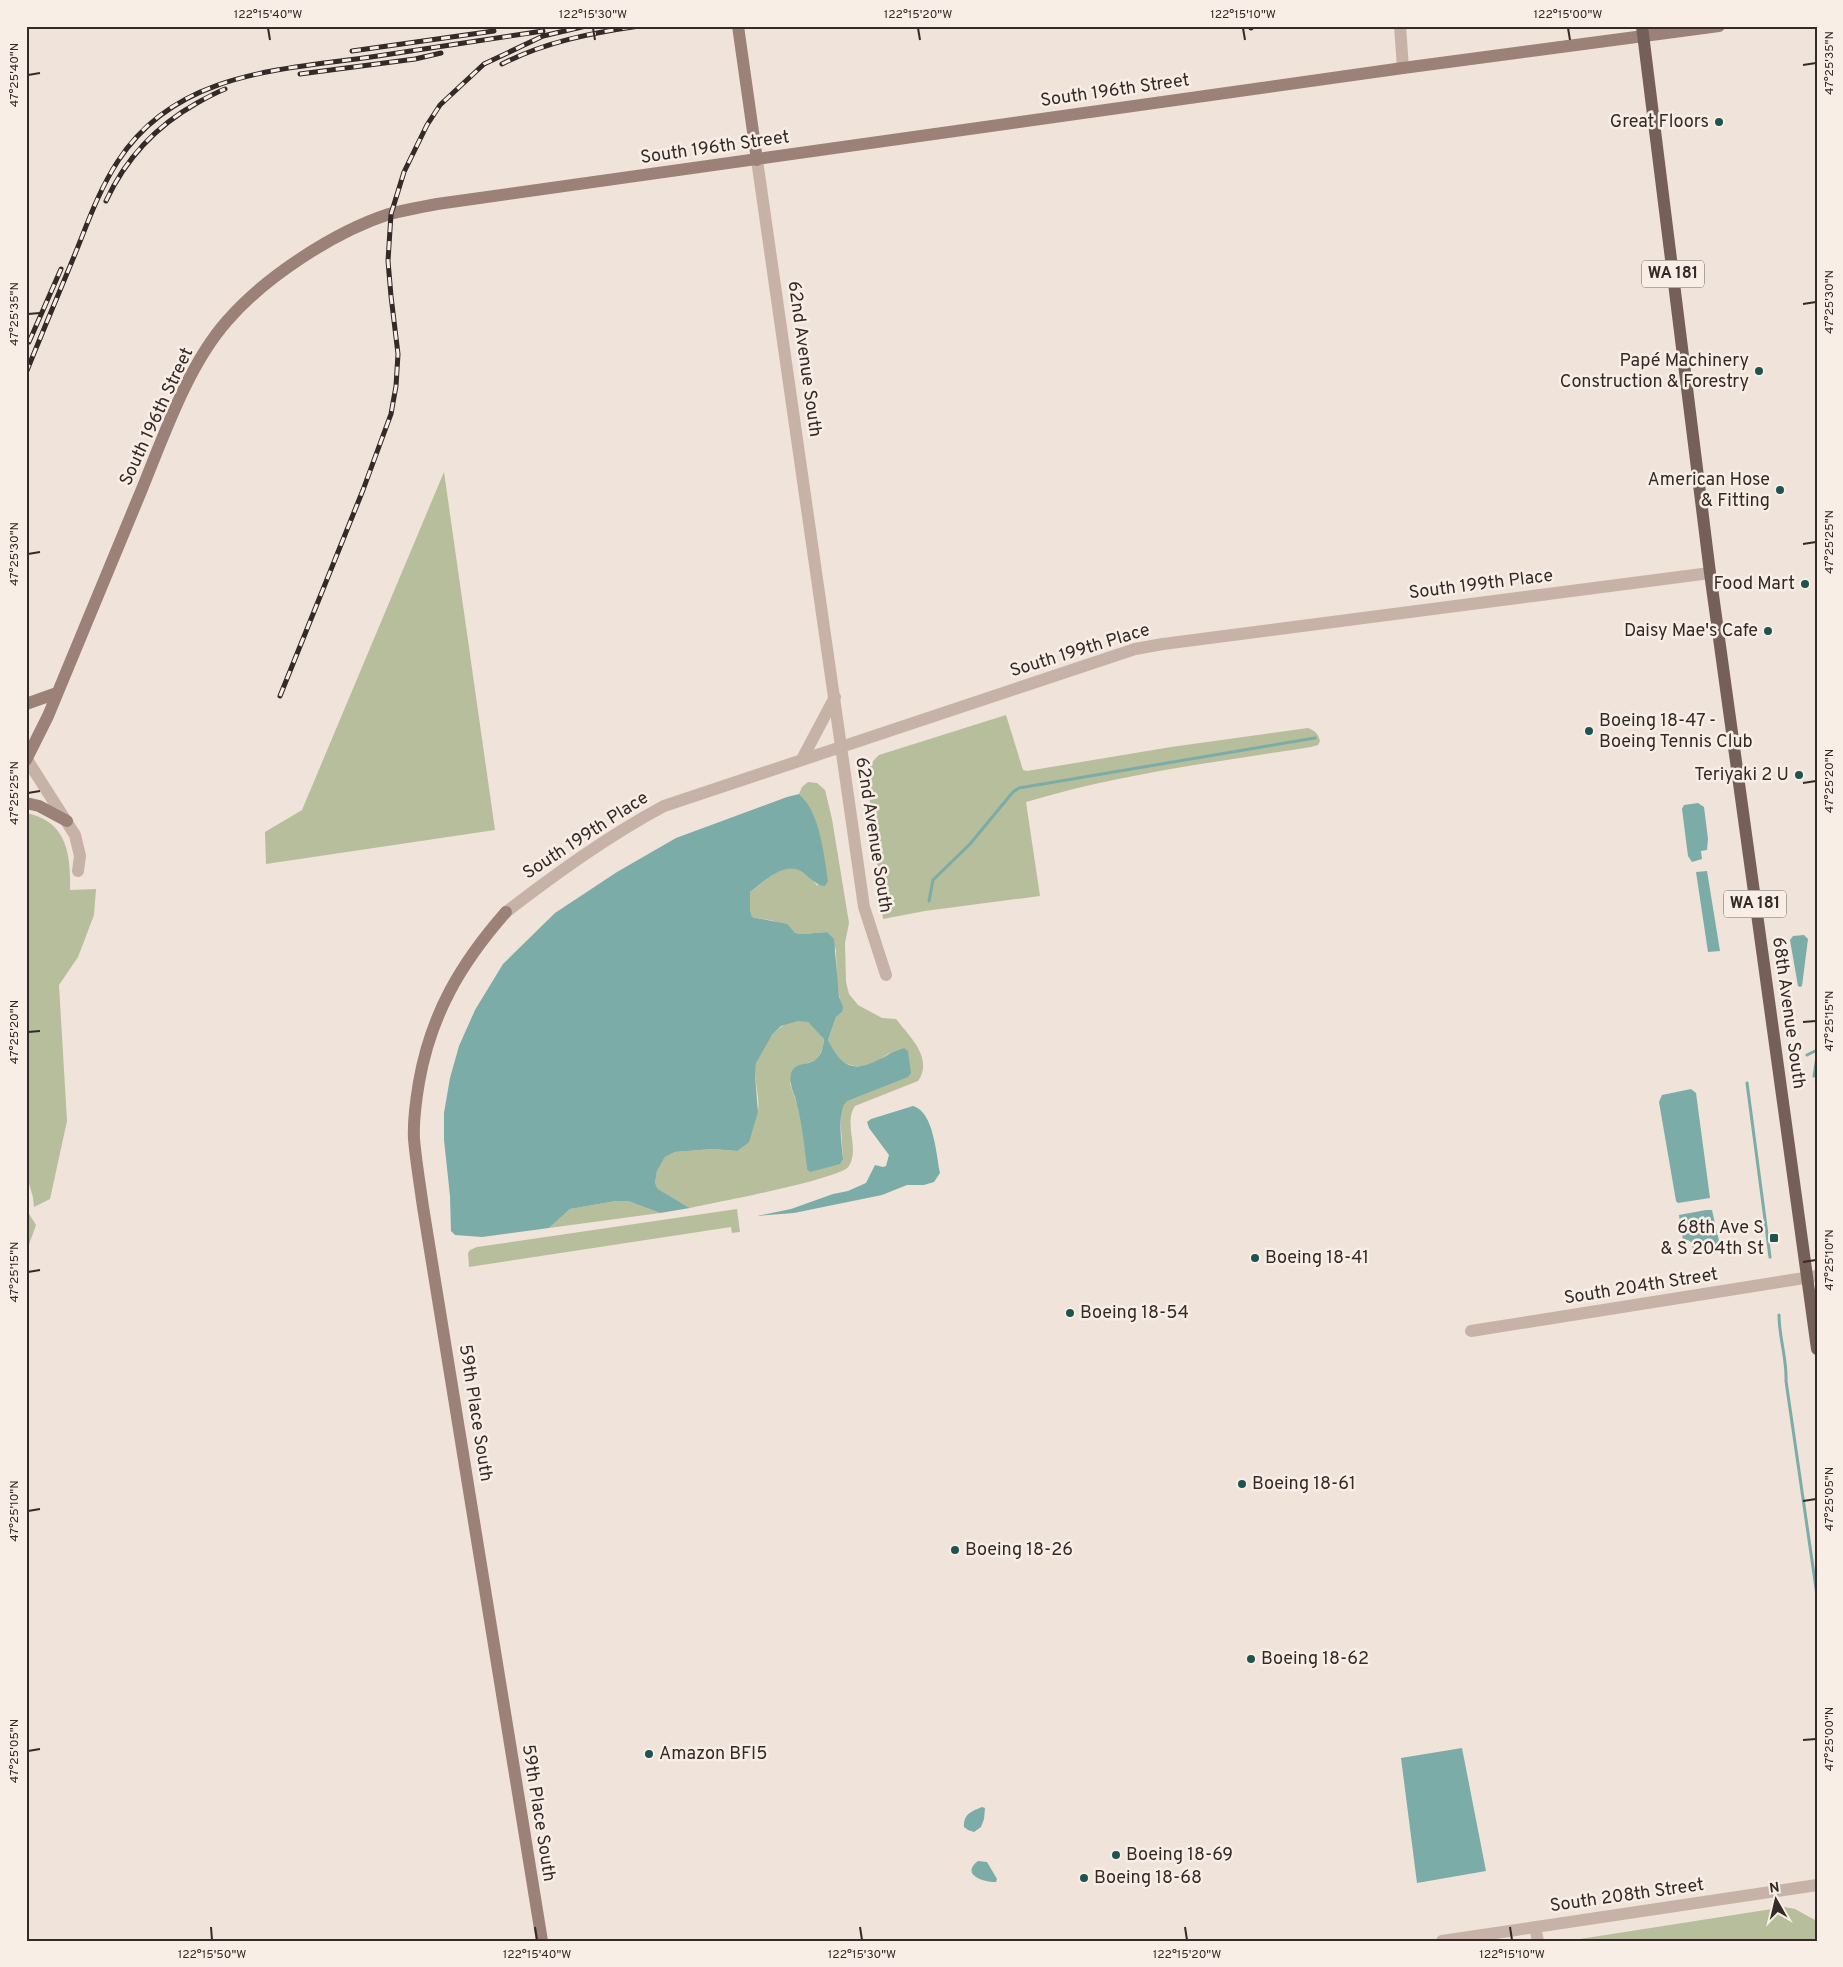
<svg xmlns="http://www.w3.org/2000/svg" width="1843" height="1967" viewBox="0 0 1843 1967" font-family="Overpass,sans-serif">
<rect width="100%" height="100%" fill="#f0e3da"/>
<!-- green -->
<path fill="#b7be9b" d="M444 472 495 830 266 864 265 832 302 810Z
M1006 715 1023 770 1027 771 1171 747 1308 728C1315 731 1318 733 1320 741L1318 745 1311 747C1215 762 1120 774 1026 802L1040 896 925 911 883 919 867 775C869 767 872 761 879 755Z
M808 782 817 783 825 790 832 819 849 923 845 943 846 982 849 994 858 1005 882 1018 896 1019C909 1036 934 1058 918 1081L855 1106C843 1123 860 1148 849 1166 842 1179 712 1203 690 1208L658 1189 655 1183 657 1171 665 1157 675 1152 713 1149 737 1151C744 1139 752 1126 757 1114 762 1100 752 1079 756 1063 760 1046 786 1011 808 1022 814 1026 820 1034 824 1039L823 1047 818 1059C811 1063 804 1063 796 1067L790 1084 801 1115 807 1169 843 1159 840 1113 842 1105 890 1052C867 1073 839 1072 828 1040L836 1017 842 1012 837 983 836 950 827 932 803 934 795 933 774 921 752 917 750 910V892C763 883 783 862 800 869 806 872 813 881 818 886L805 800 799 794 802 787Z
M26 813C67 821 71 854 70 890L96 889 94 915 78 957 59 985 67 1121 50 1199 34 1207 33 1197 26 1174Z
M616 1201H628L660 1213 549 1228 570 1209Z
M26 1209 36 1225 26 1253Z
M737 1209 740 1232 732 1233 731 1227 469 1267 468 1253 470 1250 477 1247Z
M1784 1907 1795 1909 1815 1920 1817 1922V1941H1567Z"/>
<!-- water -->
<path fill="#7baca8" d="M799 794C820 812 824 855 828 881L825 886C816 885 811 879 805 874 787 858 765 881 750 892V910L752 917 787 924 795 933 803 934 827 932 834 939 839 997 843 1007 842 1012 836 1017 828 1040C830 1045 833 1049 836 1054 857 1082 880 1055 904 1048L908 1051 911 1073 908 1077 847 1101C836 1111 842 1144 843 1159L840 1164 810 1172 807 1169C804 1145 802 1120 795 1097 792 1089 789 1082 791 1074 797 1055 821 1075 824 1039L808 1022 798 1021 781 1026 772 1035 756 1063 755 1075 758 1112 749 1142 737 1151 713 1149 675 1152 665 1157 657 1171 655 1183 658 1189 690 1208 660 1213 628 1201H616L570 1209 549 1228 482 1237 455 1235 451 1231 450 1196 444 1140V1113L450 1078 459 1046 475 1010 503 964 555 913 617 872 676 838 787 797Z
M1698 803 1704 807 1708 839 1707 850 1701 851 1702 859 1692 862 1688 856 1682 809 1684 805Z
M1707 871 1720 951 1708 952 1696 872Z
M1804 935 1808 939 1802 986 1800 987 1798 986 1790 940 1793 936Z
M1691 1089 1696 1093 1710 1198 1678 1203 1676 1201 1659 1102 1662 1095Z
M913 1106C934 1112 936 1154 940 1173L934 1182 924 1185H907L882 1195 794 1213 757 1216 791 1209 833 1194 848 1191 866 1183 875 1165 883 1167 886 1166 889 1155 869 1128 867 1122 871 1119Z
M1706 1210H1712L1721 1250 1694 1252 1691 1242 1688 1240 1683 1241 1679 1215Z
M1462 1748 1486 1871 1417 1883 1401 1758Z
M982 1807 985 1808 984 1819 981 1827 974 1832 968 1830 964 1827C963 1814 972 1811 982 1807Z
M978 1861 987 1862 997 1879 996 1882C984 1882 960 1875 978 1861Z"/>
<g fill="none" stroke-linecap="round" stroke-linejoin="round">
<!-- stream -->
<path stroke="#7baca8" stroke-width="3" d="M929 901 933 880 970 844 1013 792 1019 788 1315 738
M1807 1055 1817 1050
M1814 1076 1817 1057
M1747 1083 1770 1257
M1779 1315C1779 1338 1787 1358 1786 1381L1817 1595"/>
<!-- street -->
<path stroke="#c7b2a7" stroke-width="12" d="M1400 26 1403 68
M757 160 864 907 886 975
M26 758 75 835 80 856 78 871
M802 759 835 697
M506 912C557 873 608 836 664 806L1135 649 1163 644 1710 573
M1471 1331 1817 1276
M1535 1927 1538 1941
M1442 1941 1817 1885"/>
<!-- secondary -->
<path stroke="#9b8178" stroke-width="12" d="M738 26 757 160
M26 704 57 693
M26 760 48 716C79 641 110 565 142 489 164 435 188 365 227 321 265 277 334 232 389 214 405 210 421 207 437 204L1403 68 1719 26
M26 803 39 806 67 821
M506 912C461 963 431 1014 419 1082 416 1100 413 1121 414 1139 416 1162 420 1185 423 1207L542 1941"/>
<!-- primary -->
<path stroke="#755f59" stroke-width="12" d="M1642 26 1710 573 1817 1349"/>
<!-- rail casing -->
<g stroke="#342a27" stroke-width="5">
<path id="rail" d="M1251 26V28
M352 51 494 31
M502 64C545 42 591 33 639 26
M300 74 415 59 441 53
M106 201C126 158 156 126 197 103 206 98 215 93 225 89
M29 342 61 269
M26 373C42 333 59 293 75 254 88 222 99 190 118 161 175 73 277 70 371 57 428 48 486 40 543 31
M280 696 363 490 391 414 396 386 398 354 391 296 388 261 391 214 404 172 427 125 440 105 484 64 543 36 586 26"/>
</g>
<!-- rail -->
<use href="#rail" stroke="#f8eee6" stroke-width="3" stroke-dasharray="9" stroke-linecap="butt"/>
</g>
<!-- ticks -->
<path fill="none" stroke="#342a27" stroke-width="2" d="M268 28 270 40M593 28 595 40M918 28 920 40M1243 28 1245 40M1568 28 1570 40M1803 65 1816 63M28 75 40 73M1803 304 1816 302M28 314 40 313M1803 544 1816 542M28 554 40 552M1803 783 1816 781M28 793 40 791M1803 1022 1816 1021M28 1032 40 1031M1803 1262 1816 1260M28 1272 40 1270M1803 1501 1816 1499M28 1511 40 1509M1803 1740 1816 1739M28 1751 40 1749M211 1927 212 1940M535 1927 537 1940M860 1927 862 1940M1185 1927 1187 1940M1510 1927 1512 1940"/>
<!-- markers -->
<g fill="#1f5350" stroke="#f8eee6" stroke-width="2">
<circle cx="1719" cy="122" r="5"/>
<circle cx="1759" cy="371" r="5"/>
<circle cx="1780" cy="490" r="5"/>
<circle cx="1805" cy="584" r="5"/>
<circle cx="1768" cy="631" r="5"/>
<circle cx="1589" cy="731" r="5"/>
<circle cx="1799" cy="775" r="5"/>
<rect x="1769" y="1233" width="10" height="10" rx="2.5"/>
<circle cx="1255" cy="1258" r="5"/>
<circle cx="1070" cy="1313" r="5"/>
<circle cx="1242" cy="1484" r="5"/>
<circle cx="955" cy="1550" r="5"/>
<circle cx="1251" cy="1659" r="5"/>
<circle cx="649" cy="1754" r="5"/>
<circle cx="1116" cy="1855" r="5"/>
<circle cx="1084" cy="1878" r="5"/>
</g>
<g text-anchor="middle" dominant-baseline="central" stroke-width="5" stroke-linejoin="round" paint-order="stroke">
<!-- shield labels -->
<g fill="#f8eee6" stroke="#6f6560" stroke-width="1">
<rect x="1642" y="260.5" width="62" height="27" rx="4"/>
<rect x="1724" y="890.5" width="62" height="27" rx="4"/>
</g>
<g font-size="16" font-weight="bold" fill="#342a27">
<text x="1673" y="274">WA 181</text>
<text x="1755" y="904">WA 181</text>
</g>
<!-- street labels -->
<g font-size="18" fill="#342a27" stroke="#f8eee6">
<text transform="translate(1115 91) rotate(-8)">South 196th Street</text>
<text transform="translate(715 148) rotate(-8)">South 196th Street</text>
<text transform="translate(804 359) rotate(82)">62nd Avenue South</text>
<text transform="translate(157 417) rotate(-65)">South 196th Street</text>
<text transform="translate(1481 585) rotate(-7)">South 199th Place</text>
<text transform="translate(1080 651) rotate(-17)">South 199th Place</text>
<text transform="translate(873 835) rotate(81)">62nd Avenue South</text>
<text transform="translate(586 836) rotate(-33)">South 199th Place</text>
<text transform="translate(1788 1013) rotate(82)">68th Avenue South</text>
<text transform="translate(1641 1287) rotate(-9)">South 204th Street</text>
<text transform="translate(475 1413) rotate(81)">59th Place South</text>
<text transform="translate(538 1813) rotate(81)">59th Place South</text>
<text transform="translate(1627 1896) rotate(-8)">South 208th Street</text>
</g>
<!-- poi labels -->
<g font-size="18" fill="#342a27" stroke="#f8eee6" text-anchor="start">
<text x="1709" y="122" text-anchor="end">Great Floors</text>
<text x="1749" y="361" text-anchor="end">Papé Machinery<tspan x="1749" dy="21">Construction &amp; Forestry</tspan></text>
<text x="1770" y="480" text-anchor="end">American Hose<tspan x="1770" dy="21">&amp; Fitting</tspan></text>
<text x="1795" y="584" text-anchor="end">Food Mart</text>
<text x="1758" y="631" text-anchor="end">Daisy Mae's Cafe</text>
<text x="1599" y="721">Boeing 18-47 -<tspan x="1599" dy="21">Boeing Tennis Club</tspan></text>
<text x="1789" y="775" text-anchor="end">Teriyaki 2 U</text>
<text x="1764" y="1228" text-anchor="end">68th Ave S<tspan x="1764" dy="21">&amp; S 204th St</tspan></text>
<text x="1265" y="1258">Boeing 18-41</text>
<text x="1080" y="1313">Boeing 18-54</text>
<text x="1252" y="1484">Boeing 18-61</text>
<text x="965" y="1550">Boeing 18-26</text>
<text x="1261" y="1659">Boeing 18-62</text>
<text x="659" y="1754">Amazon BFI5</text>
<text x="1126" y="1855">Boeing 18-69</text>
<text x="1094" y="1878">Boeing 18-68</text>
</g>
</g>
<!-- border -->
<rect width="1843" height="1967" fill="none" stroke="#f8eee6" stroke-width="55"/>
<!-- north arrow -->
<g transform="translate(1776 1900) rotate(352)" stroke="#f8eee6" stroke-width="4" paint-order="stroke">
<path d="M0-4L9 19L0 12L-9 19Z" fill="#342a27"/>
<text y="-8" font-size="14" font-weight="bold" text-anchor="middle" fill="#342a27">N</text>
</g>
<rect x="28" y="28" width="1788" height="1912" fill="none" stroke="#342a27" stroke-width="2"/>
<g font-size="12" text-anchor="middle" fill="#342a27">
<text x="268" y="18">122°15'40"W</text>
<text x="593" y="18">122°15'30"W</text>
<text x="918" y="18">122°15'20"W</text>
<text x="1243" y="18">122°15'10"W</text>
<text x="1568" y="18">122°15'00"W</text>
<text transform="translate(1829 63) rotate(-90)" y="4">47°25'35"N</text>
<text transform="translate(14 75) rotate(-90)" y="4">47°25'40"N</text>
<text transform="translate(1829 302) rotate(-90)" y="4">47°25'30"N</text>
<text transform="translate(14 314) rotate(-90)" y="4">47°25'35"N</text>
<text transform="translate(1829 542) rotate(-90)" y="4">47°25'25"N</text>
<text transform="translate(14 554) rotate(-90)" y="4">47°25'30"N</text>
<text transform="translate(1829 781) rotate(-90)" y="4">47°25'20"N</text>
<text transform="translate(14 793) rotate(-90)" y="4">47°25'25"N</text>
<text transform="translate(1829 1021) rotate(-90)" y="4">47°25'15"N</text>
<text transform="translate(14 1032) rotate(-90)" y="4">47°25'20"N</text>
<text transform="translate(1829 1260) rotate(-90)" y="4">47°25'10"N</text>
<text transform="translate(14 1272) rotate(-90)" y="4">47°25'15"N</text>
<text transform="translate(1829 1499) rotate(-90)" y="4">47°25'05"N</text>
<text transform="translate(14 1511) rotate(-90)" y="4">47°25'10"N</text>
<text transform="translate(1829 1739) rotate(-90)" y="4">47°25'00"N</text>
<text transform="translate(14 1751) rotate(-90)" y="4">47°25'05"N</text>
<text x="212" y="1958">122°15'50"W</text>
<text x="537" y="1958">122°15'40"W</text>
<text x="862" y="1958">122°15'30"W</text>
<text x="1187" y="1958">122°15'20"W</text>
<text x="1512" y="1958">122°15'10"W</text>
</g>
</svg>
